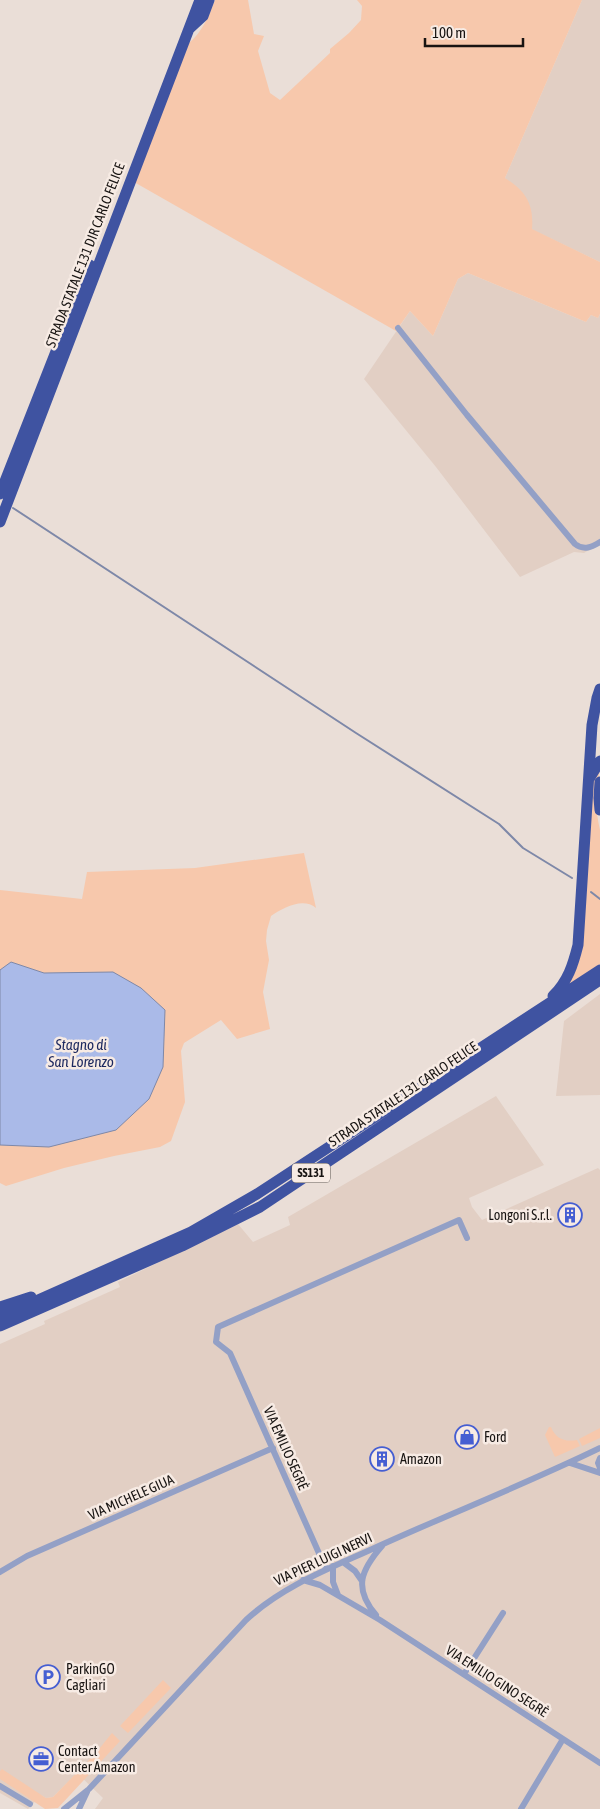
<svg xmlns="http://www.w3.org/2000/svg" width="600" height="1809" viewBox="0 0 600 1809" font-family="'Asap Condensed',sans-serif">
<rect width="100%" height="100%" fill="#eaded7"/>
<!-- built -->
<path fill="#e2cfc4" d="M582 0H600V262L531 229 532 219 505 178Z
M468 273 586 322 591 315 598 318 600 314V543L584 553 574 552 520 577 436 467 364 379 410 311 433 336 458 279Z
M600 994V1095L556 1096 564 1021Z
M496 1096 544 1165 469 1198 472 1207 482 1220 598 1168 600 1170V1809H95L103 1798 77 1773 53 1797 46 1798 41 1795 28 1809 0 1793V1344L45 1324 44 1321 120 1287 118 1282 238 1224 253 1242 290 1225 288 1217Z"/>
<!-- green -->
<path fill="#f7c8ac" d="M215 0H248L254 34 264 36 258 51 270 93 280 100 330 53V49L349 33 361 20 362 6 357 0H582L505 178C526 191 534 204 532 229L600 262V314L598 318 591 315 586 322 468 273 458 279 433 336 410 311 396 331 134 182 189 43C202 32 209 16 215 0Z
M600 770C595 791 595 809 600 830V964L566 987 574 974 592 782Z
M304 853 316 908C303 897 283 908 271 916L267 930 266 941 269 960 263 992 270 1029 237 1039 221 1020 184 1043 181 1051 185 1102 171 1141 160 1147 114 1156 64 1168 6 1186 0 1183V890L82 899 87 872 195 868Z
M549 1427H551C556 1439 564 1442 577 1440L580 1446 555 1457 545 1435Z
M600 1428V1438L582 1446 579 1439Z
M163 1680 171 1688 128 1733 120 1726Z
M112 1733 120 1741 58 1808 45 1809 0 1779V1771L2 1769 46 1798 53 1797 95 1754Z"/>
<!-- water -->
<path fill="#aabae8" stroke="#7e88a8" d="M11 962 44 973 113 972 141 988 165 1010 163 1067 149 1099 116 1130 49 1147 0 1145V970Z"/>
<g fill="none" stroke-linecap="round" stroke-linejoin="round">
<!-- stream -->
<path stroke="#7e88a8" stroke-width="2" d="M13 508 356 733 499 824 523 848 572 878
M591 892 600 899"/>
<!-- street -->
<path stroke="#93a0c6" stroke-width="6" d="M398 328 467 415 575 544C584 551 592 547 600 542
M600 1458 598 1463 600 1468
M570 1463 600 1473
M343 1562 355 1571 362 1581
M333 1566V1582L338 1595
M326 1569 230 1353 216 1342 218 1327 459 1220 467 1238
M0 1572 27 1556 273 1448
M303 1580 320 1585 380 1620 600 1763
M376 1615C353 1588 361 1570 382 1546
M464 1674 503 1613
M0 1786 30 1804
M64 1809 89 1789 246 1620C285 1584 334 1567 381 1545 454 1512 528 1483 600 1448
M79 1809 87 1792
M521 1809 563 1739"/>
<!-- highway -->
<path stroke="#3f53a1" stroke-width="11" d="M190 28 203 16 209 0
M0 494 90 265
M0 522 200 0
M589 779 600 761
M600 782 599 798 600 810
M553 996C568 981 573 965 578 945L592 725 597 698 600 689
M0 1307 31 1297
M0 1317 191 1232 257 1194 600 970
M0 1326 182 1246 260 1207 600 980"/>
</g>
<!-- icons -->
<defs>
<g id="building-ring" transform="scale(1.25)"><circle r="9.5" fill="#f7ebe4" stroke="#455ed2" stroke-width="1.5"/><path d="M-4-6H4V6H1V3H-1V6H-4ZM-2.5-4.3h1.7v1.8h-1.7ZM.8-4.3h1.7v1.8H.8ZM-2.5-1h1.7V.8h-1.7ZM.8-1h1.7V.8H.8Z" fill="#455ed2"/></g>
<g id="shop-ring" transform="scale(1.25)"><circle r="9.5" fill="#f7ebe4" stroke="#455ed2" stroke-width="1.5"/><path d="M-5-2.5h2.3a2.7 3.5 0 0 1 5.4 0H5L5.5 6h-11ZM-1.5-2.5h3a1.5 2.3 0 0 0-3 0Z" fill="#455ed2"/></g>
<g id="parking-ring" transform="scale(1.25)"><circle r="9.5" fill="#f7ebe4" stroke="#455ed2" stroke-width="1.5"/><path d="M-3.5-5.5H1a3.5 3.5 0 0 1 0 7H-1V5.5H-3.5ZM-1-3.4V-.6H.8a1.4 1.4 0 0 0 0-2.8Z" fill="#455ed2"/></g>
<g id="office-ring" transform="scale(1.25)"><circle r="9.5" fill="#f7ebe4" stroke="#455ed2" stroke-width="1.5"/><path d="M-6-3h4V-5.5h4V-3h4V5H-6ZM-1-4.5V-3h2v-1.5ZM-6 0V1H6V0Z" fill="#455ed2"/></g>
</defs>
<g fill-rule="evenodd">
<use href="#building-ring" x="570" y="1215"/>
<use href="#shop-ring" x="467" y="1437"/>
<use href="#building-ring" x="382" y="1459"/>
<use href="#parking-ring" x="48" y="1677"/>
<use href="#office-ring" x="41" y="1759"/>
</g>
<g text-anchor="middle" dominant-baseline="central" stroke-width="5" stroke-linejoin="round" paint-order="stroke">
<!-- shield labels -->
<rect fill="#f7ebe4" stroke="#5b5451" stroke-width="1" x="292" y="1163.5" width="38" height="19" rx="4"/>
<g font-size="12" font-weight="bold" fill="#181412">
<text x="311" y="1173">SS131</text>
</g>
<!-- street labels -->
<g font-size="14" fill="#181412" stroke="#f7ebe4">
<text transform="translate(85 255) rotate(-69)">STRADA STATALE 131 DIR CARLO FELICE</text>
<text transform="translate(403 1094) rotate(-34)">STRADA STATALE 131 CARLO FELICE</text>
<text transform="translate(286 1448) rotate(66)">VIA EMILIO SEGRÈ</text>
<text transform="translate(131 1497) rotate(-24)">VIA MICHELE GIUA</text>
<text transform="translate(323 1559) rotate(-25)">VIA PIER LUIGI NERVI</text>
<text transform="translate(497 1681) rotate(33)">VIA EMILIO GINO SEGRÈ</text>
</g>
<!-- poi labels -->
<g font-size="14" fill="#181412" stroke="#f7ebe4" text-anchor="start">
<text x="552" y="1215" text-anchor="end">Longoni S.r.l.</text>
<text x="484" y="1437">Ford</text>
<text x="400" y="1459">Amazon</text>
<text x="66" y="1669">ParkinGO<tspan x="66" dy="16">Cagliari</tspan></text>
<text x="58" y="1751">Contact<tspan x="58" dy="16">Center Amazon</tspan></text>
</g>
<!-- water labels -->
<g font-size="15" font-style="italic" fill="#1b275e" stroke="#f7ebe4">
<text x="81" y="1044">Stagno di<tspan x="81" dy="17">San Lorenzo</tspan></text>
</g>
</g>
<!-- scale -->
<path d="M425 38v8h98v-8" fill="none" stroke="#181412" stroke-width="2.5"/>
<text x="432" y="38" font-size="15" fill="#181412" stroke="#f7ebe4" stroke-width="4" paint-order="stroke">100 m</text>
</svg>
